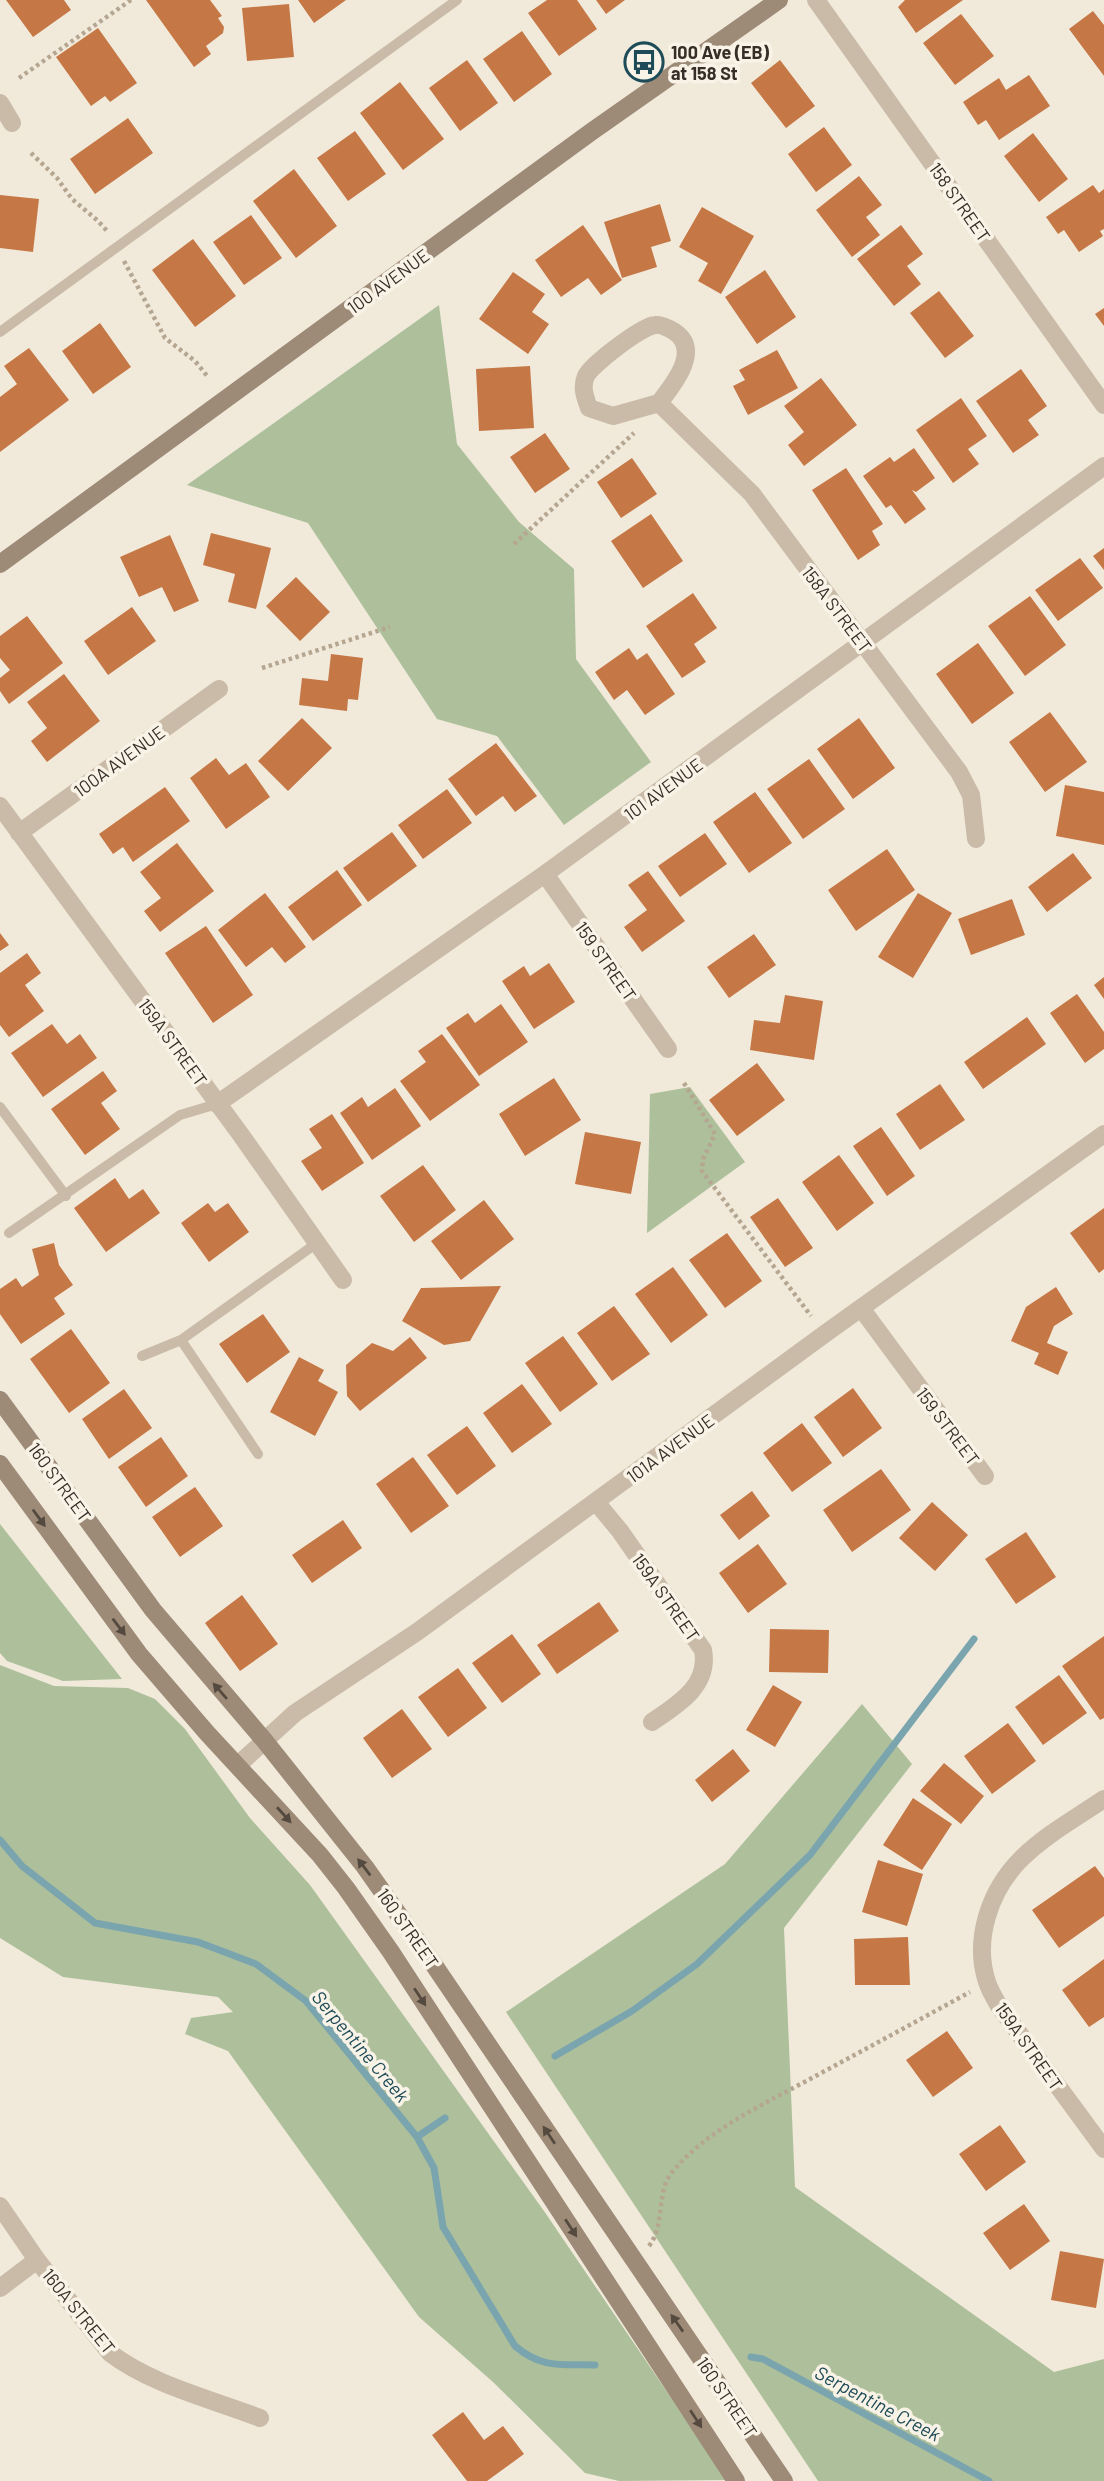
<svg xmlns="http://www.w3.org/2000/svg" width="1104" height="2481" viewBox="0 0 1104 2481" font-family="Barlow,sans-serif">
<rect width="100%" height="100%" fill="#f1eadb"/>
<!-- green -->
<path fill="#aec09b" d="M439 305 457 444 519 522 574 569 576 659 651 762 564 825 497 736 437 719 308 523 187 485Z
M690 1087 745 1162 647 1233 650 1094Z
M0 1524 122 1679 63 1681 7 1661 0 1653Z
M0 1665 54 1686 128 1688 155 1699 185 1729 250 1818 310 1885 544 2211 727 2480 619 2481 585 2473 493 2382 419 2317 228 2051 185 2034 191 2018 233 2012 218 1997 63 1977 0 1938Z
M862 1704 912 1764 784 1928 795 2187 1054 2372 1104 2359V2481H818L506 2012 725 1864Z"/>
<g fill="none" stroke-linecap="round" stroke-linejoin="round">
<!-- stream -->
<path stroke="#7aa4ae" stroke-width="7" d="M0 1840 22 1866 95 1923 198 1942 256 1964 306 2001 417 2137 434 2168 443 2227 515 2346C542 2369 562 2364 595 2365
M555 2056 632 2011 697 1964 810 1855 974 1639
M417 2137 445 2118
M751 2357 763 2359 989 2481"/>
</g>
<!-- building -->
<path fill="#c57745" d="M6 0H64L71 10 33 37Z
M146 0H210L222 16 218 18 224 27 223 33 206 46 211 54 194 67Z
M298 0H346L314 23Z
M547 0H577L597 29 559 56 528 13Z
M596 0H625L606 14Z
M905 0H963L916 33 898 7Z
M289 4 294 57 247 61 242 8Z
M1093 11 1104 25V76L1069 29Z
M961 14 994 56 955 85 923 43Z
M98 28 137 83 110 102 105 96 91 106 56 57Z
M522 31 552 74 514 102 483 59Z
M467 60 498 103 460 131 429 88Z
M780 60 815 106 786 128 751 83Z
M1029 75 1050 106 999 140 986 120 978 125 963 102 999 78 1006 90Z
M400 82 444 139 403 170 360 113Z
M128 118 153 153 95 194 70 159Z
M824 127 852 165 816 192 788 154Z
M355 131 386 174 348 201 317 158Z
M1033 133 1068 179 1039 202 1004 156Z
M294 169 337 226 296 258 253 201Z
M859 176 882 205 866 217 880 235 852 257 816 210Z
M1093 185 1099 193 1104 189V229L1100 231 1103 236 1079 252 1064 230 1058 234 1046 217Z
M0 195 39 199 33 252 0 248Z
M660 204 671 241 651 247 657 267 622 278 604 222Z
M702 207 754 236 721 294 698 281 708 263 679 247Z
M251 215 282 258 244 285 213 242Z
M583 225 622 280 601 295 588 278 561 297 535 260Z
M901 225 923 254 907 266 921 284 894 306 857 259Z
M193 239 236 296 195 327 152 270Z
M765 270 796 317 757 344 725 297Z
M513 272 545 294 532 312 549 324 528 354 479 319Z
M939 291 974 336 945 358 910 313Z
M1104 308V326L1095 314Z
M100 323 131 367 93 394 62 351Z
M29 348 69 400 0 452V397L17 384 4 366Z
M777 350 798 388 748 415 733 386 745 380 739 370Z
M530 366 534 428 479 431 476 369Z
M1021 369 1047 406 1028 420 1039 435 1013 453 976 401Z
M821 378 857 425 804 466 788 445 804 432 784 406Z
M961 398 987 436 968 449 979 464 953 483 916 430Z
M545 433 570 469 535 493 510 457Z
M914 448 935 478 916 492 912 490 926 509 905 524 891 505 886 508 863 476 890 457 894 462Z
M632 458 657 494 621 518 597 482Z
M846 468 883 524 872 531 880 545 858 560 812 490Z
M651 514 683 561 643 588 611 541Z
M211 533 271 548 256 609 228 602 235 574 203 565Z
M170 535 199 601 174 612 162 587 139 597 120 557Z
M1104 548V570L1093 556Z
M1080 558 1103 588 1058 621 1035 590Z
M296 577 330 612 300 641 266 606Z
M693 593 717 628 694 644 706 662 682 678 646 626Z
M1030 596 1066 645 1025 676 988 626Z
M132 607 156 641 108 675 84 641Z
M27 616 63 663 9 704 0 691V678L10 670 0 658V636Z
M978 643 1014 693 972 724 936 674Z
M629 648 637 660 647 653 675 694 645 715 627 690 614 700 595 672Z
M331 654 363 658 358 700 348 699 347 711 299 705 302 678 328 681Z
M64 674 100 721 47 762 31 741 47 728 27 702Z
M1050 712 1087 762 1045 792 1009 742Z
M302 718 332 748 288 791 258 761Z
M859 718 895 768 853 799 817 749Z
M496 743 537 796 515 812 503 796 476 816 448 779Z
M216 758 229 775 246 763 270 797 226 829 190 778Z
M809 759 845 809 803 839 767 789Z
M1065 785 1104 792V845L1056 836Z
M165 787 190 821 133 862 123 847 113 854 99 834Z
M447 789 472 823 423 859 398 825Z
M755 792 792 843 749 873 713 822Z
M392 832 417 866 368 902 343 868Z
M705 833 727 864 680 897 658 866Z
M177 843 214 891 160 932 144 911 161 898 140 872Z
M887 849 915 890 856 931 828 890Z
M1073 853 1092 878 1047 912 1028 887Z
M337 870 362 905 313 941 288 907Z
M648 871 685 921 642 952 624 927 647 910 628 885Z
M265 893 306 947 285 963 272 947 246 967 218 930Z
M918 893 952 913 913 978 878 957Z
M1012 899 1025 935 971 955 958 919Z
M206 926 253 995 213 1023 165 953Z
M0 933 9 945 0 951Z
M754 934 776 965 729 998 707 967Z
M27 953 41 973 25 985 44 1011 9 1037 0 1025V973Z
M549 963 575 1002 534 1029 502 981 524 966 530 976Z
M1104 977V999L1094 985Z
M1077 994 1104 1032V1049L1085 1063 1050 1013Z
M785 995 823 1001 814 1060 750 1050 754 1020 780 1023Z
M501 1004 528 1042 479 1076 446 1028 468 1013 475 1023Z
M1027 1017 1046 1044 983 1089 964 1062Z
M52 1024 67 1044 80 1034 97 1058 43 1097 11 1053Z
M442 1034 480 1085 430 1121 400 1081 426 1062 418 1051Z
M757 1063 785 1100 737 1136 709 1100Z
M103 1071 117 1091 101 1103 120 1129 85 1155 51 1109Z
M554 1078 581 1120 525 1156 499 1114Z
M940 1084 965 1120 920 1150 896 1114Z
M395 1088 421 1126 372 1160 340 1113 362 1097 368 1107Z
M332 1114 364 1163 322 1191 301 1161 322 1148 309 1129Z
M881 1127 915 1176 887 1196 853 1146Z
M585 1132 641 1142 631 1194 575 1184Z
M839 1155 874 1203 837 1231 802 1182Z
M423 1165 456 1210 414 1242 380 1196Z
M115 1178 129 1199 143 1189 160 1213 106 1252 74 1208Z
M778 1198 813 1248 785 1267 750 1217Z
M484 1200 514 1239 461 1280 431 1241Z
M208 1203 215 1212 228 1203 249 1232 209 1262 181 1223Z
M1104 1208V1269L1099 1273 1070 1233Z
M727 1233 762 1281 725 1308 689 1260Z
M54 1243 59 1265 73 1285 54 1298 65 1314 21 1344 0 1314V1289L16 1278 22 1287 39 1275 32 1249Z
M673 1267 708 1315 671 1343 635 1294Z
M501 1286 470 1341 444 1345 402 1321 421 1288Z
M1056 1287 1073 1314 1054 1326 1047 1343 1068 1352 1058 1375 1034 1364 1039 1353 1011 1341 1026 1307Z
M614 1306 650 1354 612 1381 577 1333Z
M263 1314 290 1352 247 1383 219 1344Z
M71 1329 110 1383 69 1413 30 1359Z
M563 1336 598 1384 560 1412 525 1363Z
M410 1337 427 1358 360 1411 347 1396 346 1365 372 1343 393 1351Z
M299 1357 324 1370 318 1381 338 1392 315 1436 270 1412Z
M522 1384 552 1424 512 1453 483 1413Z
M853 1388 882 1428 843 1457 814 1417Z
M124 1389 152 1428 109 1459 82 1419Z
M802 1423 832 1463 792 1492 763 1453Z
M467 1426 496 1466 457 1495 427 1455Z
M161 1437 188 1476 146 1507 118 1467Z
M413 1457 449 1506 411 1533 376 1484Z
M881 1469 911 1510 852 1552 823 1510Z
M195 1487 223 1526 180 1557 152 1517Z
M752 1491 770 1516 739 1540 720 1515Z
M932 1502 968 1535 935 1571 899 1538Z
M343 1520 362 1548 312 1583 292 1555Z
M1026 1532 1056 1577 1016 1604 985 1559Z
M758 1544 787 1584 748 1613 719 1573Z
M242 1595 278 1644 240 1671 205 1623Z
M599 1602 619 1631 557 1674 537 1645Z
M770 1629 829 1630 828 1673 769 1672Z
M512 1634 541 1674 502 1703 472 1663Z
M1104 1636V1718L1100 1720 1062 1666Z
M458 1668 487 1708 448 1737 418 1697Z
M1059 1675 1087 1713 1043 1745 1015 1707Z
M773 1685 802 1702 775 1747 746 1730Z
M402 1709 432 1749 392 1778 363 1738Z
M1008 1723 1036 1761 992 1794 964 1756Z
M733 1749 750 1771 712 1802 695 1780Z
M944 1763 984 1796 961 1824 920 1791Z
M913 1798 952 1824 922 1870 883 1845Z
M878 1860 923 1874 907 1926 862 1912Z
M1095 1866 1104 1878V1916L1059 1948 1032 1910Z
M908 1937 910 1985H855L854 1939Z
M1104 1959V2017L1089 2027 1062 1990Z
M947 2031 973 2068 933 2097 906 2060Z
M1000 2125 1026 2162 986 2191 959 2154Z
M1024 2204 1050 2241 1010 2270 983 2233Z
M1060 2251 1104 2259 1096 2308 1051 2300Z
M463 2412 484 2440 503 2426 524 2454 487 2481H467L432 2435Z"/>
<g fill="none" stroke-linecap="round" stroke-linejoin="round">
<!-- path -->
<path stroke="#b5a691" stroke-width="4.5" stroke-dasharray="3.5 3.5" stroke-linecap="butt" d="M19 78 131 0
M31 153 57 178 72 199 97 220 108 232
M124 261 165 338 195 361 208 377
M514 544 634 433
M262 668 390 627
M684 1083 715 1134 703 1159 702 1171 811 1316
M649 2246C666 2224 655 2192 673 2171 707 2130 764 2104 810 2079 864 2050 917 2021 970 1992"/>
<!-- lane -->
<path stroke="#c9bba7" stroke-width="10" d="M0 332 457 0
M0 1107 66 1196
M9 1233 180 1115 217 1104
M142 1356 181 1340
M258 1454 181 1340 317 1243"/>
<!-- street -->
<path stroke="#c9bba7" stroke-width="18" d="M816 0 1104 405
M0 103 12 123
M659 403 613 416 589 408C585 397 581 387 586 376 591 365 642 326 655 325 662 324 670 329 675 332 702 351 672 386 659 403L752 494 959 772 971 795 976 839
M0 806 241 1135 343 1280
M19 833 219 689
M545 874 668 1049
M217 1104 545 874 1104 466
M861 1308 985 1476
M596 1502 620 1531 703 1650C710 1686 677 1705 652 1722
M238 1765 295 1713 417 1632 826 1333 1104 1134
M1104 1799C1076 1818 1045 1835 1021 1859 990 1890 973 1939 987 1982 990 1991 995 1999 999 2006L1104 2149
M0 2206 37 2260 110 2353C152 2385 211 2399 260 2418
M0 2288 37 2260"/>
<!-- secondary -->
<path stroke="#9d8b78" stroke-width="18" d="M0 564 591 132 779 0
M0 1400 153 1610 264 1740 365 1867 434 1965 784 2481
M0 1464 139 1654 207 1733 320 1855 346 1888 391 1952 736 2481"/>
</g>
<!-- one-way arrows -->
<defs><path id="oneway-solid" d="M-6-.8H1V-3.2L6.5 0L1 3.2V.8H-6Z" transform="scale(1.75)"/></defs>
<g fill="#554a3f">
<use href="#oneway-solid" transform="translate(39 1518) rotate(54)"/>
<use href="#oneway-solid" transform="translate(119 1627) rotate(53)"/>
<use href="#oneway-solid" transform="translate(220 1691) rotate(-131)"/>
<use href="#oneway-solid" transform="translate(284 1815) rotate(48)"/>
<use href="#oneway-solid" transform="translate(364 1867) rotate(-127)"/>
<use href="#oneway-solid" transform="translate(420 1997) rotate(57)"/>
<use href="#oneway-solid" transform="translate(549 2135) rotate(-124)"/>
<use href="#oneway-solid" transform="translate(571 2228) rotate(57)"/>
<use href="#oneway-solid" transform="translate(677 2323) rotate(-125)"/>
<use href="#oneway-solid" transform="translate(696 2419) rotate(57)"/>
</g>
<!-- icons -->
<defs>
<g id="bus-ring" transform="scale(2.0125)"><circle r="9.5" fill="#f9f3e7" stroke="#1d4b57" stroke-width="1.5"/><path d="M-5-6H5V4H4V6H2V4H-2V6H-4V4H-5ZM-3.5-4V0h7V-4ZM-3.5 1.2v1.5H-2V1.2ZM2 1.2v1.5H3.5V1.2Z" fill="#1d4b57"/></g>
</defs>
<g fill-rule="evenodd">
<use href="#bus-ring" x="644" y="62"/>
</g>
<g text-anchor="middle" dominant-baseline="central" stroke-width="7" stroke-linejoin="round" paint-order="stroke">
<!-- poi labels -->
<g font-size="18" font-weight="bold" fill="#362e27" stroke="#f9f3e7" text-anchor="start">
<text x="671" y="52">100 Ave (EB)<tspan x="671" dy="21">at 158 St</tspan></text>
</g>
<!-- street labels -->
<g font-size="18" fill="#362e27" stroke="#f9f3e7">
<text transform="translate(960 202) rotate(55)">158 STREET</text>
<text transform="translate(388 281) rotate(-36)">100 AVENUE</text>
<text transform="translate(837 609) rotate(53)">158A STREET</text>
<text transform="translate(119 761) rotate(-36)">100A AVENUE</text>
<text transform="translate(663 789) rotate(-36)">101 AVENUE</text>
<text transform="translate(606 961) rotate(55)">159 STREET</text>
<text transform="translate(173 1042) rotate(54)">159A STREET</text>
<text transform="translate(948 1426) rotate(53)">159 STREET</text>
<text transform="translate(670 1448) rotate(-36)">101A AVENUE</text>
<text transform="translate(60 1482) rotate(54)">160 STREET</text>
<text transform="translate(666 1597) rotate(55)">159A STREET</text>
<text transform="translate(408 1928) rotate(55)">160 STREET</text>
<text transform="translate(1029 2046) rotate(55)">159A STREET</text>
<text transform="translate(79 2311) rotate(51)">160A STREET</text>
<text transform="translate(727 2397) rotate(56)">160 STREET</text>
</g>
<!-- water labels -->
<g font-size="19" font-style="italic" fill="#1d4b57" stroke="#f9f3e7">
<text transform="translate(361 2046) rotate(50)">Serpentine Creek</text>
<text transform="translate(878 2403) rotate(28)">Serpentine Creek</text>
</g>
</g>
</svg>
